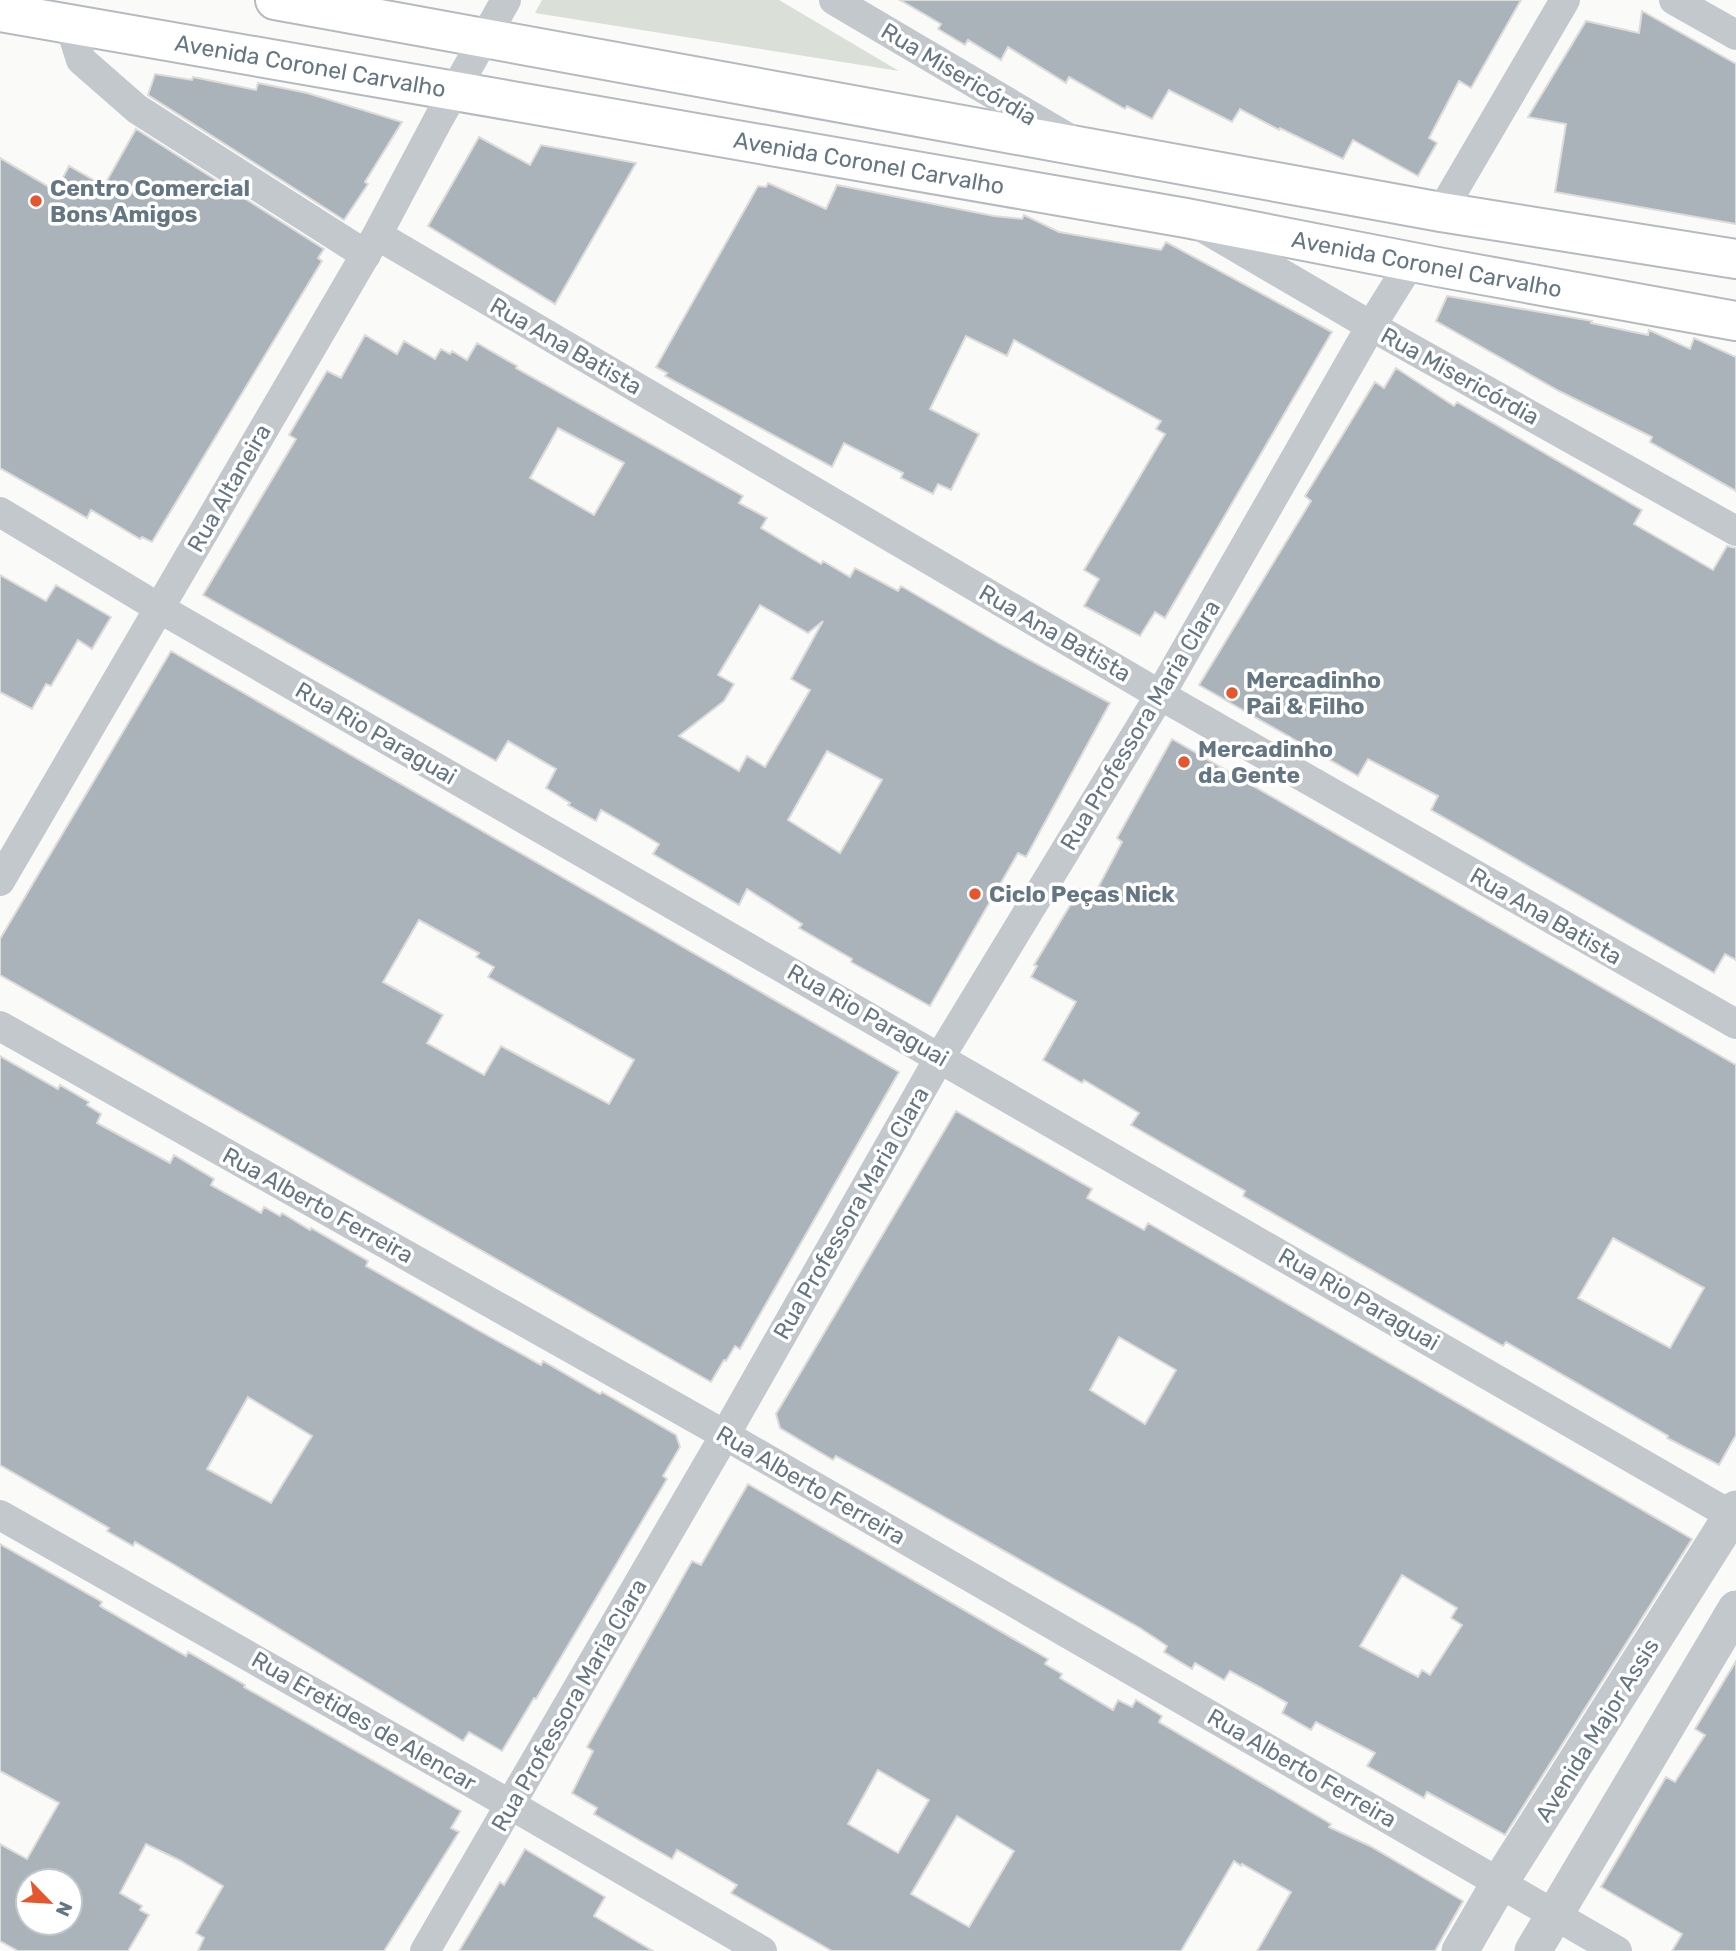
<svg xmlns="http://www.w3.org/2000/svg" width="1736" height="1951" viewBox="0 0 1736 1951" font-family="Rubik,sans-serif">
<rect width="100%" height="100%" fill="#fafaf8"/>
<!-- green -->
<path fill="#dadfd7" d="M542 0H779L899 71 535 13Z"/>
<!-- building -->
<path fill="#aab3b9" stroke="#dcdcda" stroke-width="2" fill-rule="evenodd" d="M900 0H1521L1471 88 1459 81 1429 138 1437 143 1418 176 1353 140 1343 159 1280 128 1279 130 1240 109 1232 122 1169 90 1152 119 1127 106 1125 109 1069 77 1066 83 1008 47 1001 60 968 40 965 45 938 29 941 24Z
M1642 11 1736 64V224L1555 192 1566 124 1528 117 1586 21 1639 33Z
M155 74 192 80 193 77 256 90 258 83 307 93 402 122 365 182 368 184 344 220 148 95Z
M136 129 324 249 318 258 322 261 152 542 142 537 140 539 91 510 87 518 0 468V158L56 191 69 166 104 186Z
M479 137 530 165 541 145 636 163 555 304 428 226Z
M768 183 826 209 837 185 994 216 1022 219 1024 215 1059 232 1161 250 1166 242 1332 332 1165 618 1155 612 1140 636 1084 606 1099 579 1084 570 1165 434 1156 429 1161 421 1014 340 1007 356 966 336 930 409 979 434 951 490 938 484 933 494 901 478 903 473 844 443 832 467 665 376 667 373 656 367 758 186 766 187Z
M1447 296 1592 321 1591 323 1648 335 1649 330 1690 349 1694 338 1736 357V491L1650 442 1652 437 1559 391 1436 321Z
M365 335 397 354 404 341 435 359 441 349 450 354 452 351 467 360 477 343 517 366 516 368 743 496 739 503 767 518 761 528 794 548 821 564 823 561 850 577 855 568 898 591 901 586 1000 644 1110 703 1026 857 1018 853 930 1006 851 962 852 959 799 928 802 924 747 889 739 905 653 854 659 844 631 827 601 810 596 821 568 805 570 803 546 788 556 769 508 741 496 761 203 595 296 439 289 435 327 371 341 378ZM558 428 624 463 594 515 530 478ZM760 605 808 633 823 621 791 679 810 690 765 767 747 756 739 771 679 736 724 701 734 684 718 675ZM827 751 882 780 840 853 788 820Z
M1396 368 1454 406 1457 402 1642 510 1634 524 1713 570 1727 546 1736 548V960L1725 954 1714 973 1431 810 1438 796 1368 759 1358 776 1199 685 1311 501 1305 496 1356 413 1375 382 1384 388Z
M0 575 46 601 56 585 111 617 92 649 78 640 51 686 46 684 32 709 0 692Z
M171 651 899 1072 740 1349 735 1346 726 1361 724 1360 711 1382 0 975V939ZM419 920 479 953 476 957 494 967 488 977 634 1060 609 1104 501 1046 484 1075 427 1043 443 1015 383 982Z
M1172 739 1736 1065V1435L1719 1465 1667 1438 1668 1436 1506 1342 1503 1346 1243 1196 1245 1191 1131 1125 1139 1113 1084 1080 1082 1083 1043 1060 1076 1002 1031 977 1037 966 1034 965 1080 889 1093 897 1122 842 1117 838ZM1613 1238 1704 1288 1670 1348 1578 1298Z
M0 1056 58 1089 60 1085 89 1102 87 1105 101 1114 97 1123 170 1163 174 1155 214 1179 211 1185 261 1213 264 1207 280 1216 282 1213 310 1230 311 1228 368 1261 366 1266 476 1329 541 1365 543 1361 600 1394 602 1392 676 1435 680 1447 663 1476 667 1479 536 1699 534 1698 502 1751 469 1732 463 1741 173 1564 135 1542 133 1546 107 1531 109 1528 0 1465ZM248 1397 312 1436 271 1503 207 1469Z
M956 1111 1092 1189 1087 1198 1144 1230 1148 1223 1692 1539 1505 1835 1427 1792 1424 1798 1367 1766 1375 1753 1316 1722 1311 1730 1282 1713 1287 1703 1260 1687 1230 1671 1224 1680 1195 1663 1192 1669 1164 1652 1167 1646 1140 1628 874 1477 836 1456 833 1460 780 1428 776 1414ZM1119 1337 1176 1370 1145 1424 1090 1390ZM1402 1575 1457 1608 1451 1618 1462 1625 1430 1675 1422 1670 1418 1677 1360 1646Z
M748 1484 1048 1659 1045 1664 1062 1674 1060 1678 1113 1710 1118 1700 1132 1707 1136 1700 1162 1716 1159 1722 1331 1824 1329 1827 1370 1846 1463 1901 1435 1951H1257L1291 1892 1242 1864 1241 1866 1234 1861 1181 1951H832L731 1893 737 1885 677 1850 672 1859 594 1814 597 1808 572 1793 593 1751 587 1747 692 1561 701 1565ZM878 1770 929 1800 898 1853 848 1824ZM957 1816 1014 1851 969 1927 911 1894Z
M0 1544 102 1602 100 1606 146 1633 186 1656 188 1652 245 1685 244 1687 461 1811 451 1828 459 1832 384 1951H198L204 1938 196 1933 223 1886 179 1860 146 1844 120 1893 142 1906 140 1910 149 1915 128 1951H18L0 1941V1844L27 1859 59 1803 0 1771ZM28 1881H70V1923H28Z
M1736 1661V1951H1672L1682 1934 1601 1887 1666 1777 1675 1782 1705 1735 1695 1729Z
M525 1849 605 1897 594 1916 653 1951H459L500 1882 504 1885Z"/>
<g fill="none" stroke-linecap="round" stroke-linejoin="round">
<!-- primary casing -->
<g stroke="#b5babe" stroke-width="42">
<g id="primary">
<path d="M275 0 1441 212 1736 259"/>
<path id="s1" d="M0 12 1186 218 1438 267 1736 321"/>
</g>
</g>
<!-- minor -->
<path stroke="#c3c8cc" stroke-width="30" d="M834 0 1068 138
M1674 0 1736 35
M70 25 81 60 137 109 366 255
M1441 212 1565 0
M1202 227 1371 326 1736 531
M377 235 1160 695 1736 1024
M0 512 159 608 1736 1518
M0 881 377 235 438 120 506 0
M0 1026 725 1435 1617 1951
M0 1515 511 1805 762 1951
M425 1951 725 1435 940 1057 1160 695 1371 326 1411 262"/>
<!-- tertiary -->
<path stroke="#c3c8cc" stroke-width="37" d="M1460 1951 1500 1882 1736 1509
M1533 1951 1736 1609"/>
<!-- primary -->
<use href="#primary" stroke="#fff" stroke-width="38"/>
</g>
<!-- markers -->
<g fill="#e4572e" stroke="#fff" stroke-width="2.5">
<circle cx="36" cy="201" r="7"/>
<circle cx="1232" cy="693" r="7"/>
<circle cx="1184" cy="762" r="7"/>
<circle cx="975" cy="894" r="7"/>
</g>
<g text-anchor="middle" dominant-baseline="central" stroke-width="7" stroke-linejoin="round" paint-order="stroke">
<!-- street labels -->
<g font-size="23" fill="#657683" stroke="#fff">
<text stroke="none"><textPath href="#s1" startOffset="315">Avenida Coronel Carvalho</textPath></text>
<text transform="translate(959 74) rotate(31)">Rua Misericórdia</text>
<text stroke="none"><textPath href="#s1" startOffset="882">Avenida Coronel Carvalho</textPath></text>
<text stroke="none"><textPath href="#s1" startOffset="1449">Avenida Coronel Carvalho</textPath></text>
<text transform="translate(566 346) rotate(30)">Rua Ana Batista</text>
<text transform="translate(1460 376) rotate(29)">Rua Misericórdia</text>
<text transform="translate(229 488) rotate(-60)">Rua Altaneira</text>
<text transform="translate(1055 633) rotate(30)">Rua Ana Batista</text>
<text transform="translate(1140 725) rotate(-59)">Rua Professora Maria Clara</text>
<text transform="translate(376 733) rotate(30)">Rua Rio Paraguai</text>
<text transform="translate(1546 916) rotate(30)">Rua Ana Batista</text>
<text transform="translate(868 1015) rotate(30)">Rua Rio Paraguai</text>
<text transform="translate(318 1205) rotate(29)">Rua Alberto Ferreira</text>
<text transform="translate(851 1213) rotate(-60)">Rua Professora Maria Clara</text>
<text transform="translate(1359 1299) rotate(30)">Rua Rio Paraguai</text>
<text transform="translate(811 1485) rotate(30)">Rua Alberto Ferreira</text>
<text transform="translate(569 1705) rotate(-60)">Rua Professora Maria Clara</text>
<text transform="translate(364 1721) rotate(30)">Rua Eretides de Alencar</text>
<text transform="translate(1597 1730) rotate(-58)">Avenida Major Assis</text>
<text transform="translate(1302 1768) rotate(30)">Rua Alberto Ferreira</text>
</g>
<!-- poi labels -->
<g font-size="23" font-weight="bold" fill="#657683" stroke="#fff" text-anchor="start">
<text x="50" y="188">Centro Comercial<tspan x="50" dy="26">Bons Amigos</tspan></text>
<text x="1246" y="680">Mercadinho<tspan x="1246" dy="26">Pai &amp; Filho</tspan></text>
<text x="1198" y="749">Mercadinho<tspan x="1198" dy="26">da Gente</tspan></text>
<text x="989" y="894">Ciclo Peças Nick</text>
</g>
</g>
<!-- north arrow -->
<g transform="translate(49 1902) rotate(115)"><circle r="33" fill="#ffffff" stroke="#c1c8cd" stroke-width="2"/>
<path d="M0-5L12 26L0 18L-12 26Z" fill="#e4572e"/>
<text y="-10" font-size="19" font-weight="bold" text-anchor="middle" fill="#657683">N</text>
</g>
</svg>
